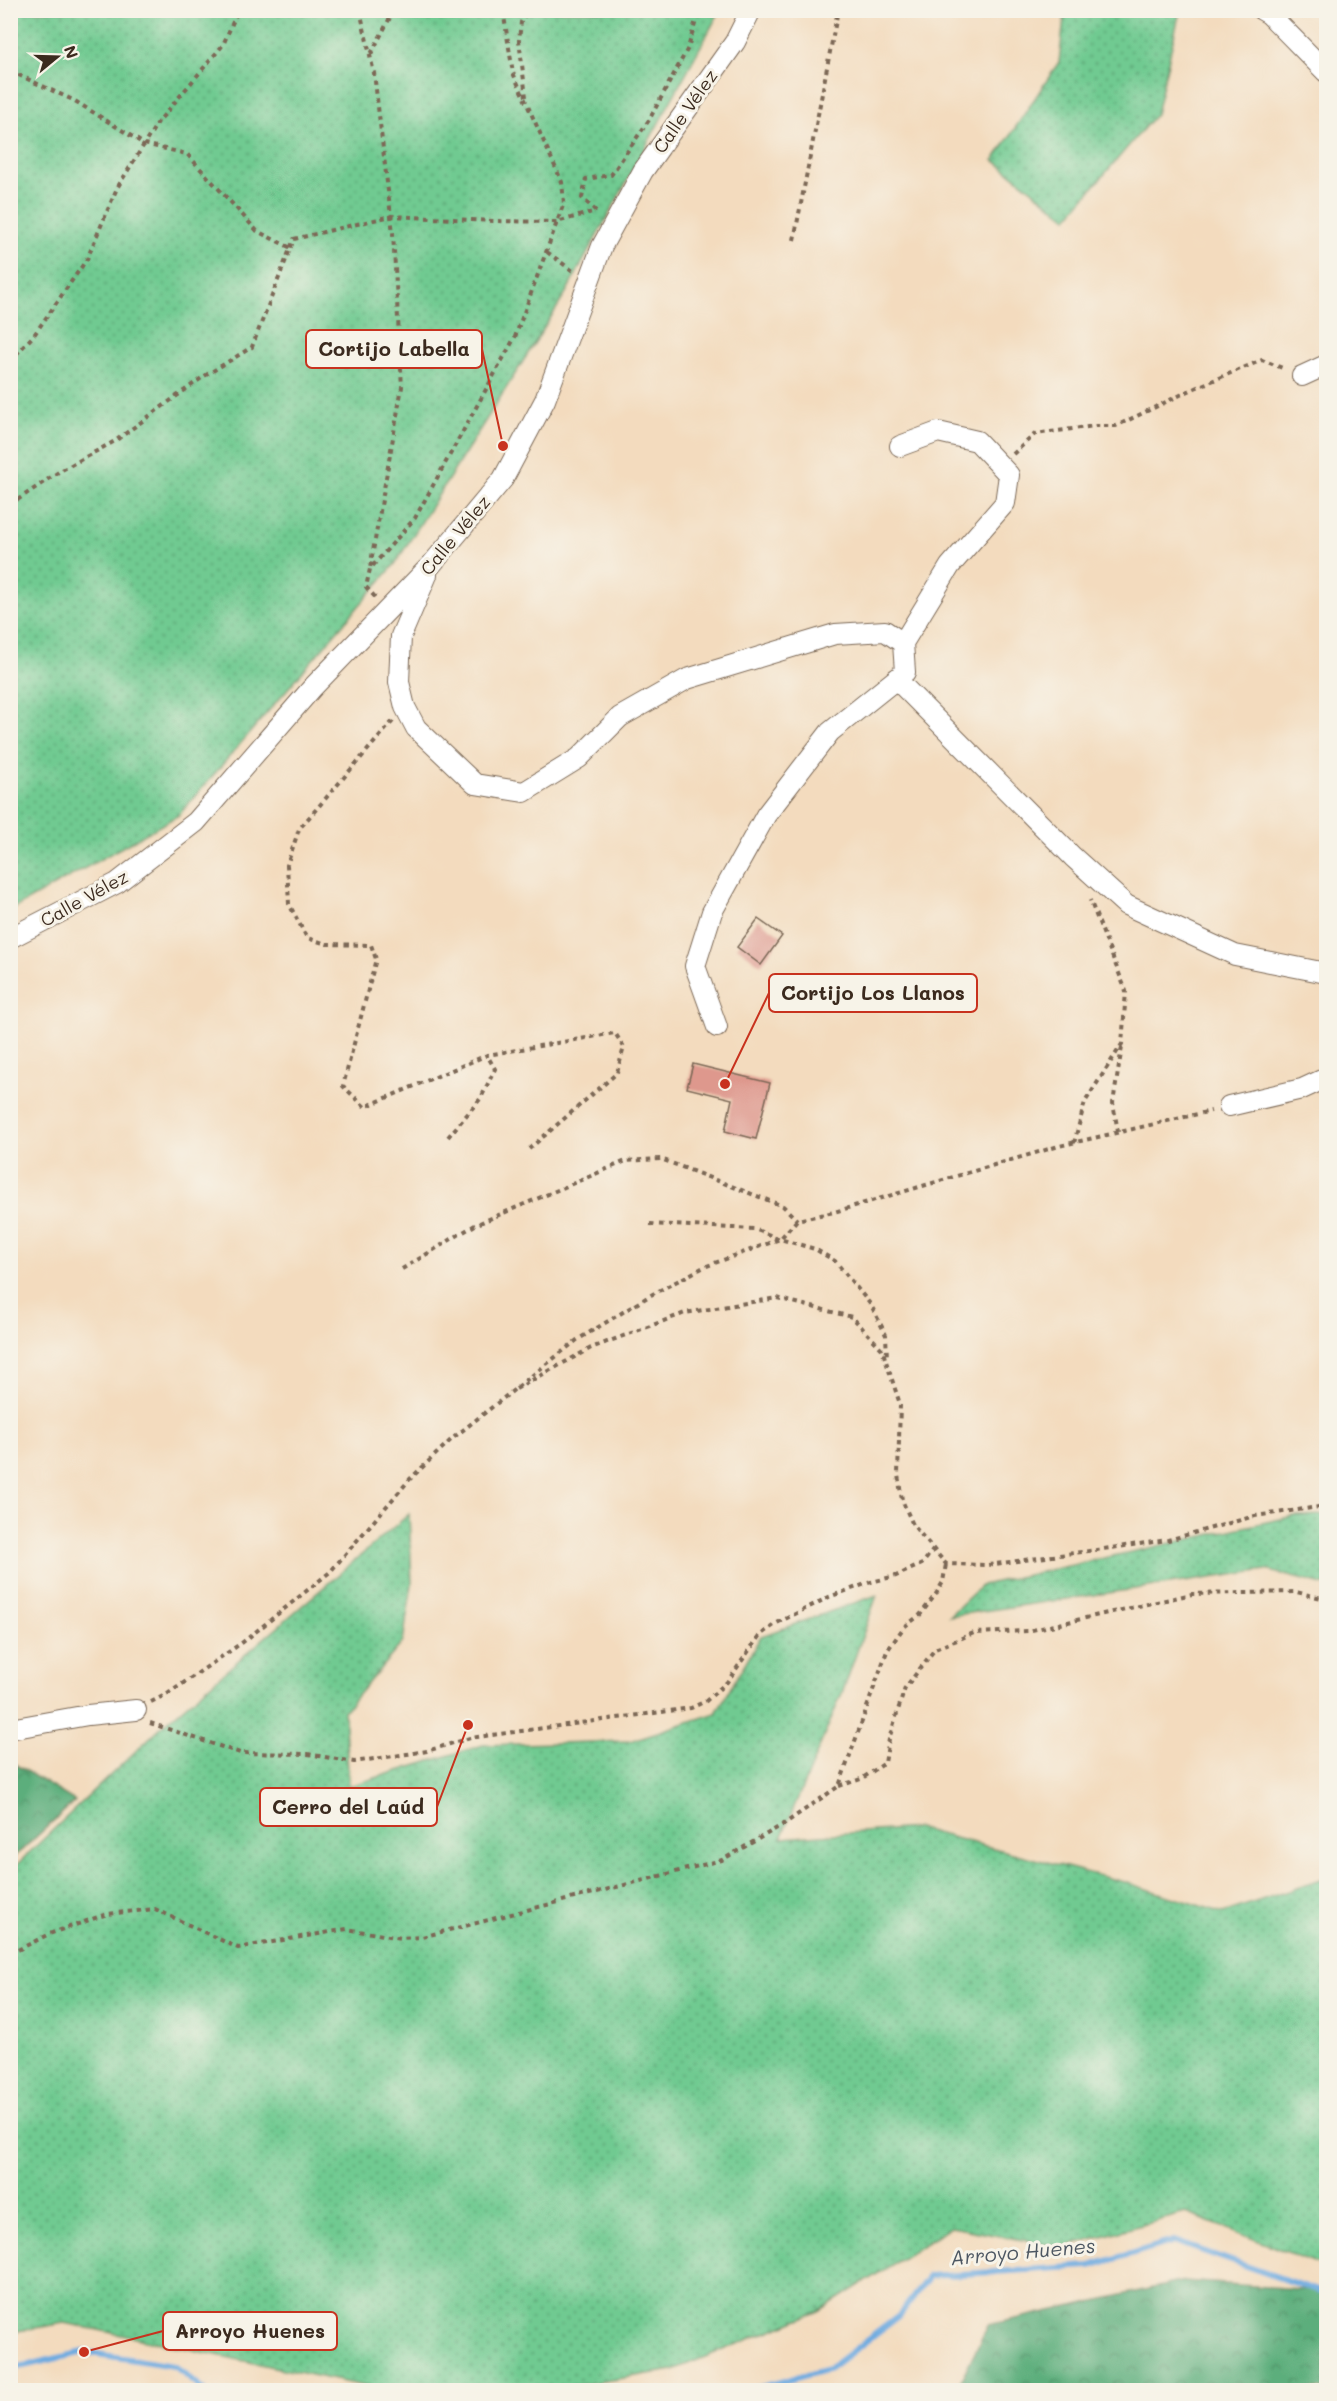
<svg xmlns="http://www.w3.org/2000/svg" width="1337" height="2401" viewBox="0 0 1337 2401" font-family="Mali,sans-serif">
<defs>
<pattern id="grass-dots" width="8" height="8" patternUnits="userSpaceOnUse" patternTransform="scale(1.5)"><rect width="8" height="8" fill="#70ca91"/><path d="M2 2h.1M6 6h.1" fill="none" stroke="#5da476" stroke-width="1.8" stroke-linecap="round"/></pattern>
<pattern id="forest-crowns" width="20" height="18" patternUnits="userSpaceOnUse" patternTransform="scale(1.5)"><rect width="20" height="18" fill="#5cae7b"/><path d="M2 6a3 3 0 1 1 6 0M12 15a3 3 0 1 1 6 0" fill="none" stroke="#4d8e64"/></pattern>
</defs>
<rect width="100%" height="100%" fill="#f7f3e8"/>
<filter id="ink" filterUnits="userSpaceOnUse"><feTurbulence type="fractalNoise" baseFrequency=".0167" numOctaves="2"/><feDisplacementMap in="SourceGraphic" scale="12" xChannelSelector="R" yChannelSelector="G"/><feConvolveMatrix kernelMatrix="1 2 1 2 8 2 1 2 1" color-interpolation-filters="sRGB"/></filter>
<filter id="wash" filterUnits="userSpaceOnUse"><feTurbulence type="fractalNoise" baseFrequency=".008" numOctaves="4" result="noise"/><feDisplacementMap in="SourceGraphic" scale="24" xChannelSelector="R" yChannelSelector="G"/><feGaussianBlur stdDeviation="1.35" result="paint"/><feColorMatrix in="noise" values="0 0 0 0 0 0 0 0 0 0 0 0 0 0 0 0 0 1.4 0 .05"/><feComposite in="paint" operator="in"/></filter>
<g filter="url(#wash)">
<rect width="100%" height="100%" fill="#f3dbbe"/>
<!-- grass -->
<path fill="url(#grass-dots)" stroke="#567a58" stroke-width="1.5" d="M11 11H720L563 298 395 564 179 815 11 910Z
M1065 11H1180L1156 114 1067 218 994 160 1059 62Z
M409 1514 412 1584 403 1642 344 1711 349 1786 483 1745 630 1741 716 1713 761 1636 877 1595 843 1691 781 1838 916 1828 1124 1882 1223 1913 1326 1878V2267L1186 2213 1062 2247 951 2227 819 2311 673 2370 549 2390H382L65 2323 11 2332V1870L163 1725Z
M1326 1515V1586L1266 1570 949 1616 982 1585 1294 1516Z"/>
<!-- forest -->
<path fill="url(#forest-crowns)" stroke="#4c6c4c" stroke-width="1.5" d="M11 1762 75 1801 11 1860Z
M1184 2281 1326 2291V2390H956L988 2325Z"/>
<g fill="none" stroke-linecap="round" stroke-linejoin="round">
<!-- stream -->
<path stroke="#6eabe0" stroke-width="6" d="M10 2369 84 2352 174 2366 204 2390
M751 2390 829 2369 899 2316 929 2276 1090 2266 1174 2241 1326 2294"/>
</g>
<g id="blocks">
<!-- building -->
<path fill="#de988d" d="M758 919 782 936 761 965 737 947Z
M693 1064 770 1083 756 1139 725 1131 732 1099 687 1088Z"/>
</g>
</g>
<g filter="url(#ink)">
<use href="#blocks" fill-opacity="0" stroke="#7b6856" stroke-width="1.5"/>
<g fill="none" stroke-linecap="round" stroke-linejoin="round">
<!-- minor casing -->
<g stroke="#7b6856" stroke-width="22">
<path id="minor" d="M1262 10 1269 14 1326 72
M1302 376 1326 365
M900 446 938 432 977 441 1009 475 1005 503 950 566 903 643
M427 575 401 636 399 682 405 707 416 728 475 784 524 792 579 758 620 717 687 679 835 634 885 631 903 643 905 672 830 732 766 815 712 912 695 966 717 1027
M896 679 1073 857 1126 905 1235 955 1326 973
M10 938 117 883 196 822 313 687 432 564 503 479 545 400 602 246 643 171 735 42 751 10
M1229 1106 1302 1089 1326 1078
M10 1729 88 1715 136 1710"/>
</g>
<!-- path -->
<path stroke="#7b6856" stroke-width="4" stroke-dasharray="4.5 4.5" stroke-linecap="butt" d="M360 10 374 73 393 233 402 387 370 568
M371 54 394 10
M10 71 75 101 144 144 187 154 257 231 291 248
M526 97 519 40 521 22 528 10
M596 211 582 198 586 179 611 175 649 120 688 48 699 10
M794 240 838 10
M547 252 573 271
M10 361 34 335 87 259 117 188 158 122 223 45 238 10
M1013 454 1035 434 1095 426H1116L1195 388 1262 360 1285 369
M10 505 60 471 115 441 203 377 252 347 294 239 391 216 493 221 557 222 596 211
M375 597 366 587 370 569 415 518 515 337 564 203 562 182 513 73 503 10
M393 721 299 829 287 865 289 904 307 938 327 944 371 945 376 959 343 1086 365 1107 487 1055 615 1033 624 1047 617 1073 529 1149
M1118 1132 1113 1103 1122 1047
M448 1137 481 1098 495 1069 487 1055
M1074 1143 1085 1102 1122 1044 1126 991 1090 900
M650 1224 754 1229 780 1239 815 1249 835 1261 871 1305 886 1335 887 1358
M402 1269 475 1225 626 1161 661 1159 783 1206 797 1220
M516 1389 591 1348 685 1313 777 1298 852 1317 882 1349 900 1404 898 1475 902 1500 913 1525 946 1564 988 1565 1168 1540 1255 1516 1326 1506
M151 1702 169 1693 243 1642 330 1572 410 1479 453 1438 577 1340 651 1295 704 1267 780 1239 797 1220 834 1212 1059 1146 1211 1111
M150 1723 240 1753 308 1754 354 1762 427 1751 470 1738 691 1708 706 1701 727 1682 760 1635 777 1623 829 1597 871 1582 896 1576 922 1564 933 1550
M839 1786 861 1779 885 1763 889 1739 905 1688 935 1649 974 1633 1028 1631 1192 1594 1296 1592 1326 1599
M10 1954 49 1934 107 1914 155 1909 238 1948 347 1929 401 1938 422 1937 722 1860 784 1824 839 1786 887 1651 904 1627 920 1615 936 1594 943 1582 946 1564"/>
<!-- minor -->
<use href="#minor" stroke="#fff" stroke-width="20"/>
</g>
</g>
<g text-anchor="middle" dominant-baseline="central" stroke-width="6" stroke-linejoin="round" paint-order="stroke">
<!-- street labels -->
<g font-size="18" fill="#3b2a1e" stroke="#f7f3e8">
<text transform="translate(685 111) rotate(-55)">Calle Vélez</text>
<text transform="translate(455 535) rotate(-50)">Calle Vélez</text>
<text transform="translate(84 898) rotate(-29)">Calle Vélez</text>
</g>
<!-- water labels -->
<g font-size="20" font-style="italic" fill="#4d5762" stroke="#f7f3e8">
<text transform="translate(1023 2251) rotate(-5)">Arroyo Huenes</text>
</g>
</g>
<!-- callouts -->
<path fill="none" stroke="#c8321e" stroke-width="2" d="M503 446L482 349M725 1084L769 993M468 1725L437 1807M84 2352L163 2331"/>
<g fill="#c8321e" stroke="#f7f3e8" stroke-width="2">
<circle cx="503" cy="446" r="6"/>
<circle cx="725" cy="1084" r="6"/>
<circle cx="468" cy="1725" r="6"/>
<circle cx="84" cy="2352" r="6"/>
</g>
<g fill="#f7f3e8" stroke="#c8321e" stroke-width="2">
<rect x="306" y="330" width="176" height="38" rx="6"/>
<rect x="769" y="974" width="208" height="38" rx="6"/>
<rect x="260" y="1788" width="177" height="38" rx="6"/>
<rect x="163" y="2312" width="174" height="38" rx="6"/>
</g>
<g font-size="20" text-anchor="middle" font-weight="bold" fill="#3b2a1e">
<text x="394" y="356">Cortijo Labella</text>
<text x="873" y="1000">Cortijo Los Llanos</text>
<text x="348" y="1814">Cerro del Laúd</text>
<text x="250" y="2338">Arroyo Huenes</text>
</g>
<!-- margin -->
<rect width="1337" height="2401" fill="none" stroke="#f7f3e8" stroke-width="36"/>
<!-- north arrow -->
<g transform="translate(57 57) rotate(71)" stroke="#f7f3e8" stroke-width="4.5" paint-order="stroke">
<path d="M0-4.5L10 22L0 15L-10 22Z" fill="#3b2a1e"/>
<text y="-9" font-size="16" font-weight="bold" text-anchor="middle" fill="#3b2a1e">N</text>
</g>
</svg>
